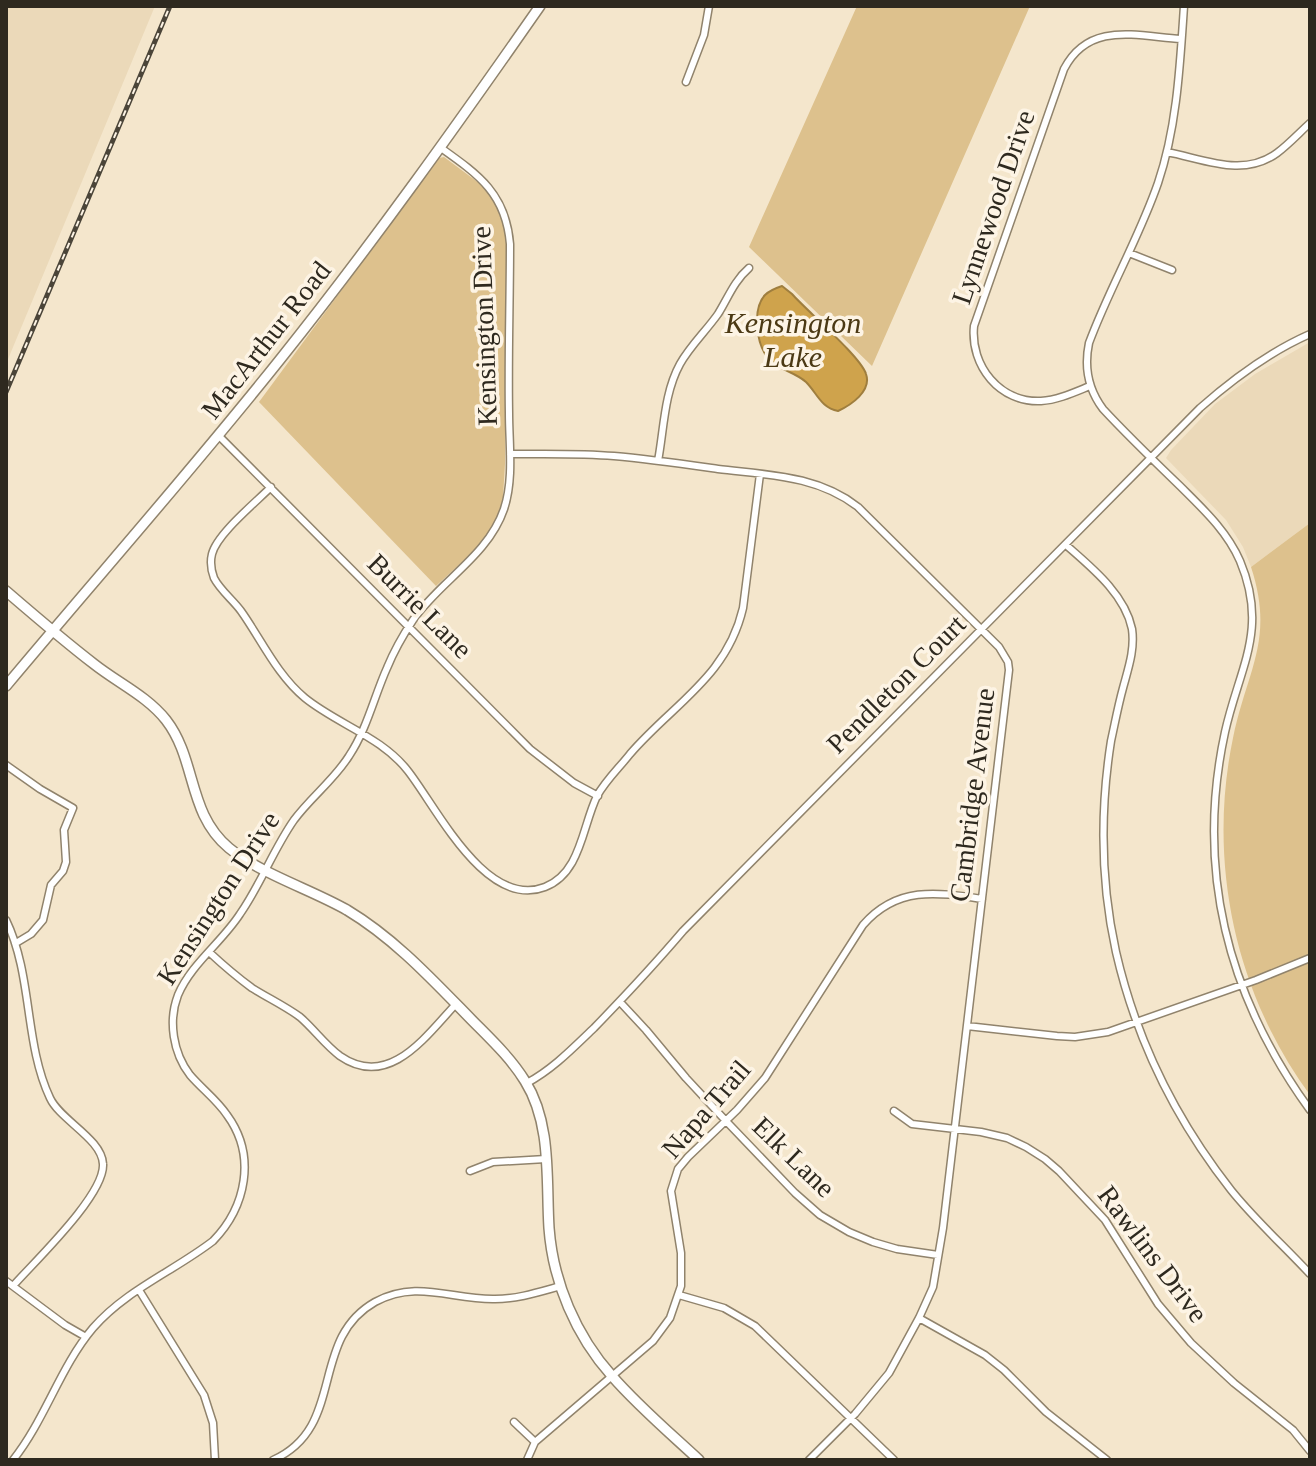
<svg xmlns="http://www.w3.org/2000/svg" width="1316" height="1466" viewBox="0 0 1316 1466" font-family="Georgia,serif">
<rect width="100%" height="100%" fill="#f4e6cc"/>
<!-- built -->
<path fill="#ebd9b9" d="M6 6H155L6 364Z
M1310 342V523L1251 567 1243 547 1226 520 1166 458 1171 450 1215 404 1255 374Z"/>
<!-- green -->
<path fill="#ddc18d" d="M857 6H1030L872 366 749 247Z
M444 157 483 186 488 193 497 207 503 224 506 238 507 272 505 464 503 497 500 510 492 528 474 551 436 586 259 402 439 158Z
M1310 523V1095C1235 993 1207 862 1233 738 1247 670 1275 640 1251 567Z"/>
<!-- water -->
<path fill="#cfa34c" stroke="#9f7e3e" stroke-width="2" d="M782 286 792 294C807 311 861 357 866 374 872 391 851 405 838 411 821 408 817 393 806 382 795 372 779 370 769 359 756 345 752 309 765 295 770 290 776 288 782 286Z"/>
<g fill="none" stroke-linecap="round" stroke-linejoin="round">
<!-- street casing -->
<g stroke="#90836c" stroke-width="9">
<path id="street" d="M1184 6C1180 65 1177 127 1158 183 1139 238 1109 289 1089 343 1084 367 1088 389 1103 409 1128 436 1154 461 1180 486 1203 509 1227 531 1240 561 1269 630 1239 668 1225 732 1195 870 1228 997 1310 1110
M686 82 704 35 709 6
M1167 152C1204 159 1243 178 1277 153 1289 144 1299 133 1310 123
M1129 253 1172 270
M1090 386C1075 392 1058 400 1041 401 1000 403 970 366 974 326L1064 69C1089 21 1136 36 1181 39
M219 436 530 749 574 783 598 796
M510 454C545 454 580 453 614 456 649 459 683 464 718 469 767 475 817 475 858 507L999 647 1008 662 1009 670 943 1228 933 1287 919 1318 889 1373 855 1414 809 1460
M658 461C664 429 664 393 680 364 690 346 706 331 718 314 728 298 734 281 749 268
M271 487C255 503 217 534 212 554 210 562 211 570 214 578 220 590 233 600 241 611 261 639 277 675 305 698 337 724 382 737 408 771 437 808 486 910 545 887 581 873 582 827 597 796 606 780 619 768 630 754 673 704 727 677 743 608L760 474
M1066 545C1091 567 1125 594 1132 629 1135 650 1128 669 1123 688 1118 706 1115 723 1111 741 1100 811 1101 884 1116 952 1136 1039 1176 1120 1231 1190 1255 1220 1284 1246 1310 1274
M6 765 40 789 73 808 64 830 66 862 63 871 51 885 43 920 31 934 16 943
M6 920C33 976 24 1043 50 1098 60 1120 102 1139 103 1164 105 1195 34 1262 13 1286
M209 952C223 965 237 977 252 988 268 998 285 1006 300 1017 314 1029 325 1045 340 1056 389 1090 426 1036 456 1004
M620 1002 646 1030 686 1078 726 1121 795 1193 820 1215 849 1232 873 1242 897 1249 938 1255
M967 1026 1057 1036 1075 1037 1108 1032 1256 980 1310 958
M527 1083C553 1069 573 1048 594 1028 625 996 654 965 683 931L1200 408C1234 378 1269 352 1310 334
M894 1111 912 1124 981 1132 1007 1138 1026 1147 1045 1159 1059 1171 1105 1220 1158 1304 1191 1343 1234 1383 1293 1430 1310 1451
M470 1171 493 1162 546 1159
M6 1281 65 1325 86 1337
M139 1290 204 1395 213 1423 215 1460
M679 1295 724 1308 755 1326 894 1460
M919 1318 985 1355 1004 1370 1046 1412 1107 1460
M514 1422 535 1442
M13 1460C45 1420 60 1367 93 1328 126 1290 174 1271 213 1241 246 1207 257 1156 227 1115 217 1100 202 1089 190 1075 173 1053 168 1021 178 995 191 964 222 942 240 914 261 884 273 850 294 820 311 797 334 780 349 756 367 729 374 697 387 668 394 651 403 635 413 620 440 581 488 556 504 509 514 479 509 444 509 413 508 357 510 300 510 244 506 194 479 175 441 148
M273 1460C347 1427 308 1340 375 1302 417 1279 452 1300 495 1299 518 1299 539 1292 561 1286
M527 1460 535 1442 653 1341 670 1318 681 1286V1253L671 1191 678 1169 688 1157 737 1110 765 1078 863 925C897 886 936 892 982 899"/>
</g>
<!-- secondary casing -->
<g stroke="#90836c" stroke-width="12">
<path id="secondary" d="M6 591C35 616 64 641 94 664 118 683 147 696 166 720 197 760 187 813 229 848 261 874 310 889 347 910 392 937 428 975 465 1013 486 1035 509 1055 525 1081 552 1124 546 1180 549 1228 553 1282 576 1336 612 1376 638 1406 670 1433 699 1460
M6 686C98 576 193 469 282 357 373 243 457 125 540 6"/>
</g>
<!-- street -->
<use href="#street" stroke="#fff" stroke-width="6"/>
<!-- secondary -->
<use href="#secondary" stroke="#fff" stroke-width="9"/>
<!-- rail casing -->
<g stroke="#4b4539" stroke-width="5">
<path id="rail" d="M6 392 170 6"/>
</g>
<!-- rail -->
<use href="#rail" stroke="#fdf4e5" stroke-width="2" stroke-dasharray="6" stroke-linecap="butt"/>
</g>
<g text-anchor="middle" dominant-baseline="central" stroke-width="7" stroke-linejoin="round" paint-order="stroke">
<!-- street labels -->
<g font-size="28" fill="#2e291f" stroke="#fdf4e5">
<text transform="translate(993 207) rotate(-71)">Lynnewood Drive</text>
<text transform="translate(484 326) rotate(-92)">Kensington Drive</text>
<text transform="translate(266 340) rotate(-52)">MacArthur Road</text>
<text transform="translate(420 606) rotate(45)">Burrie Lane</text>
<text transform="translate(896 684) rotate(-45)">Pendleton Court</text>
<text transform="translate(972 795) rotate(-83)">Cambridge Avenue</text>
<text transform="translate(218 898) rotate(-57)">Kensington Drive</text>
<text transform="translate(706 1109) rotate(-49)">Napa Trail</text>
<text transform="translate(794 1157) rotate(44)">Elk Lane</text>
<text transform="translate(1153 1254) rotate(53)">Rawlins Drive</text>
</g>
<!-- water labels -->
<g font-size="30" font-style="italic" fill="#4b3914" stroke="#fdf4e5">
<text x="793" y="322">Kensington<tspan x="793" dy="34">Lake</tspan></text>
</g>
</g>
<!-- border -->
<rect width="1316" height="1466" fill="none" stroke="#2e291f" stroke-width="16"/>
</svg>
